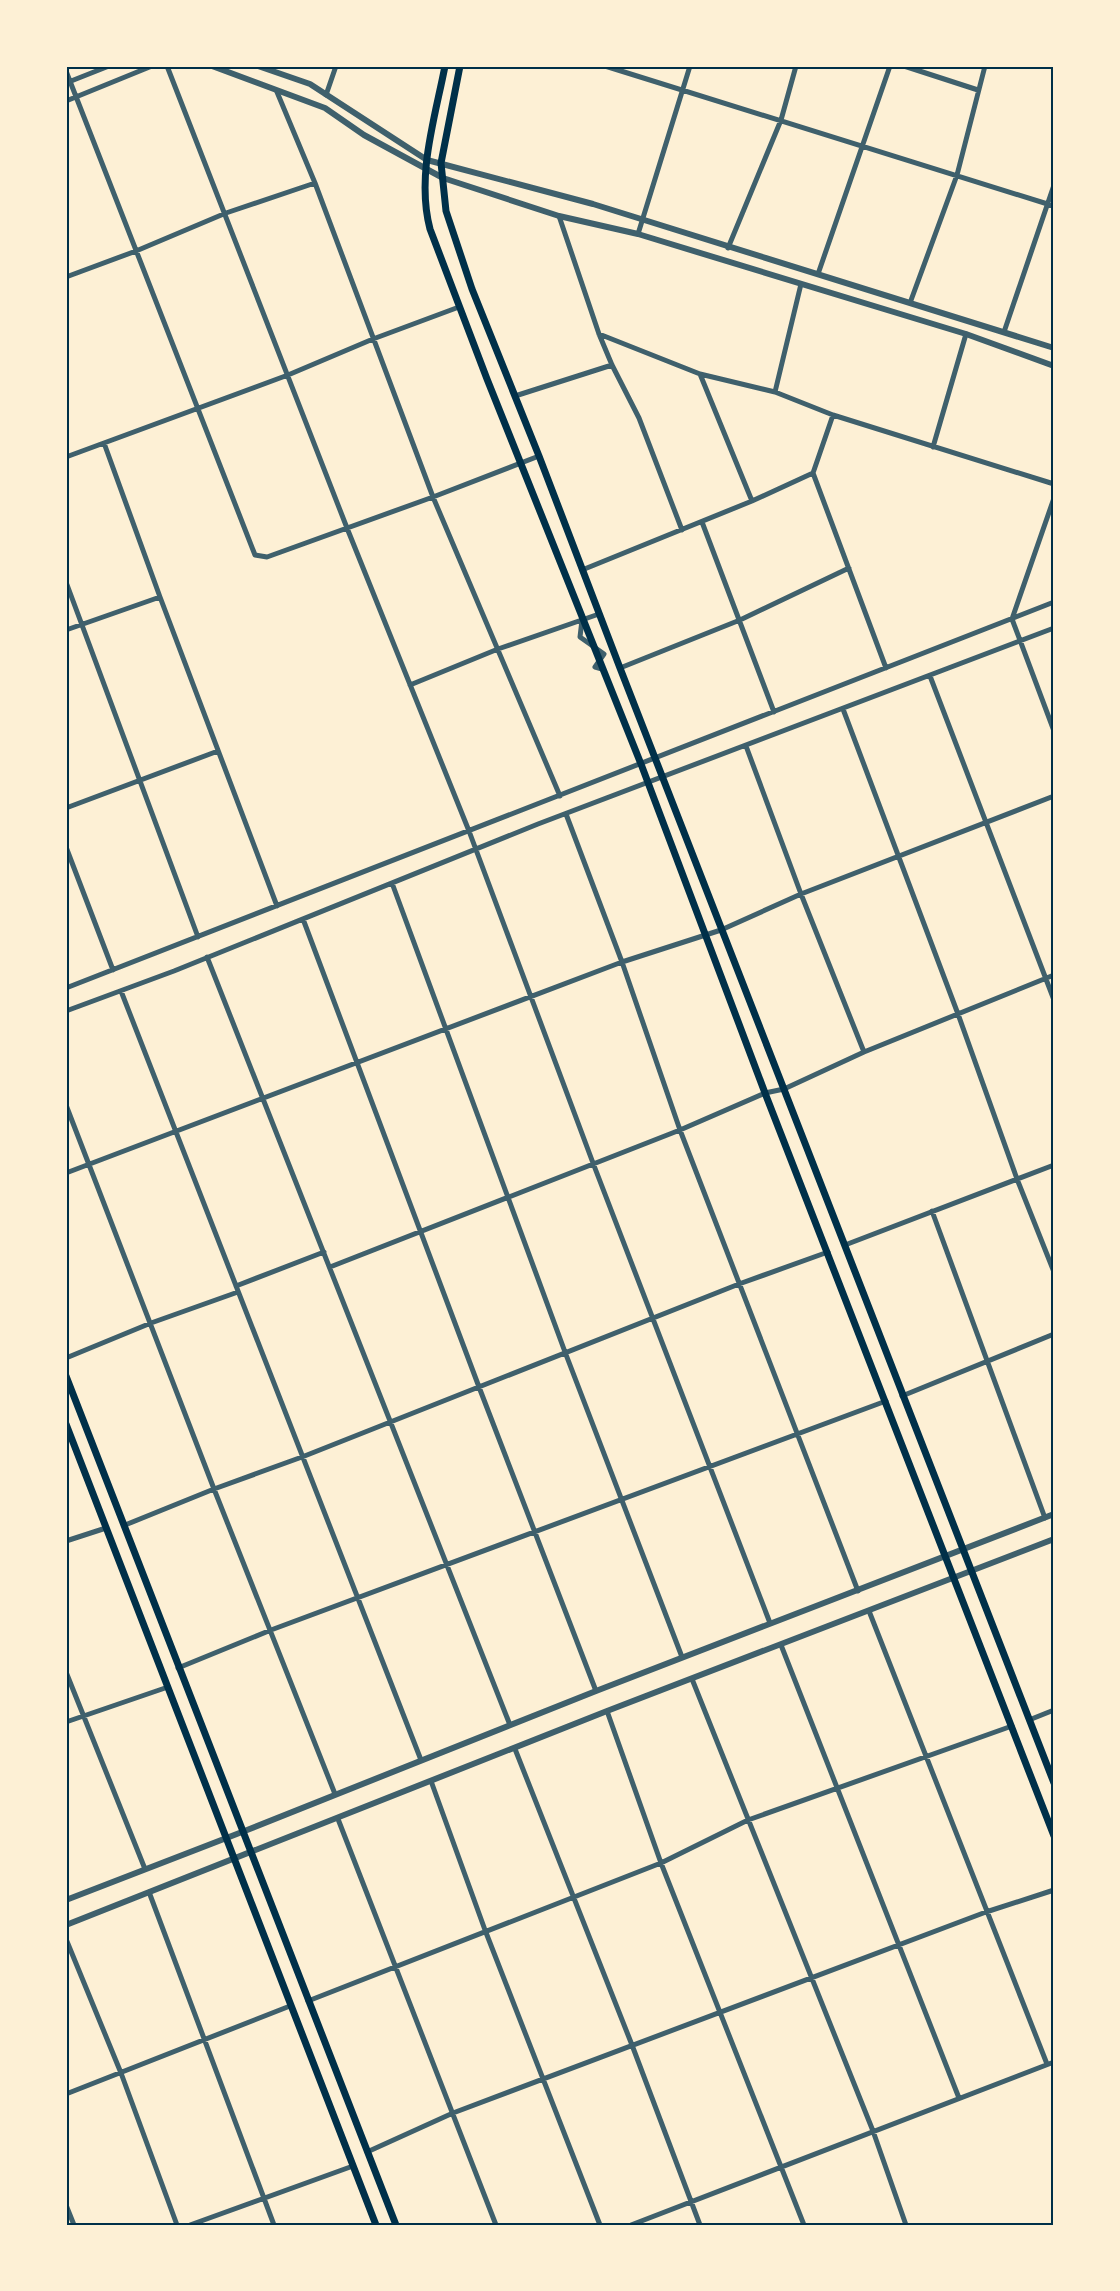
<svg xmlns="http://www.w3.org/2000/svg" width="1120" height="2291" viewBox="0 0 1120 2291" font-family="'Source Sans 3',sans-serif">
<rect width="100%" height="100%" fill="#fdf0d5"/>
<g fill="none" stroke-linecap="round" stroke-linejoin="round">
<!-- minor -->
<path stroke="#3f606c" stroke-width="5" d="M167 66 347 528 469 831 593 1163 770 1623
M605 66 1054 206
M904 66 978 90
M66 71 255 555 267 557 433 497 539 456
M66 83 109 66
M277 92 315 183 433 497 560 796
M326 95 336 66
M66 101 152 66
M559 216 599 334 612 365 639 418 682 530
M638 234 690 66
M728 248 781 120 796 66
M818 274 890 66
M66 277 136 251 226 213 315 183
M910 303 957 175 985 66
M1004 332 1054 185
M599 334 700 374 775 392 833 415 1054 484
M700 374 752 501
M775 392 801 284
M515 396 612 365
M104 443 160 597 277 906
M933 447 966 334
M66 457 288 375 373 339 459 307
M813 473 886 668
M1054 498 1012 619 1054 731
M702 522 774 712
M582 570 752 501 813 473 833 415
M66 582 198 937
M582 620 580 637 604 654 595 667 602 669
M66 630 160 597
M620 668 740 620 849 568
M930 676 1054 1000
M410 685 498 649 599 614
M843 709 958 1014 1017 1179 1054 1272
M746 746 801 894 864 1052
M66 808 218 751
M566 814 622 962 680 1130 858 1591
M66 847 113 970
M392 883 565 1352 682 1657
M303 919 479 1387 596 1691
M207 957 510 1725
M66 988 1054 602
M121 991 421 1760
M66 1011 174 971 538 824 1054 628
M66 1105 214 1489 335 1794
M66 1173 622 962 721 930 801 894 1054 796
M932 1211 1045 1518
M845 1245 1054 1165
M330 1267 680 1130 765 1093 784 1089 864 1052 1054 975
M236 1286 324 1252
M66 1358 151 1323 238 1292
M902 1396 1054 1334
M125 1525 214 1489 302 1457 739 1284 828 1252
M66 1541 106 1528
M869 1611 1047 2064
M781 1645 959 2098
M178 1668 271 1630 886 1401
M66 1672 145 1869
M692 1679 873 2131 906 2225
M607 1711 661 1863 804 2225
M1029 1720 1054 1710
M66 1722 168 1687
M515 1749 632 2045 700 2225
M431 1781 485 1930 600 2225
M338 1819 496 2225
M149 1892 274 2225
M66 1939 121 2073 177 2225
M308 2001 661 1863 748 1820 1012 1726
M66 2094 290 2006
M367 2152 453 2113 986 1912 1054 1890
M66 2205 74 2225
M190 2225 353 2166
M631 2225 1054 2062"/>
<!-- tertiary -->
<path stroke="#3f606c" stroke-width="6" d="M212 66 325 108 364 135 443 178 559 216 638 234 966 334 1054 366
M258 66 310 84 427 160 593 204 1054 348
M66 1900 242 1832 596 1691 1054 1514
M66 1925 607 1711 1054 1539"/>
<!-- secondary -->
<path stroke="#003049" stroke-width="7" d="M445 66C435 118 416 176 430 229L487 379 641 764 765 1093 1054 1836
M460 66 441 163 446 211 472 289 539 456 620 668 1054 1783
M66 1376 396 2225
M66 1424 376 2225"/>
</g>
<!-- border -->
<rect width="1120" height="2291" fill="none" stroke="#fdf0d5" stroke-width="135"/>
<rect x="68" y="68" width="984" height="2156" fill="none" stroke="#003049" stroke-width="2"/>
</svg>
